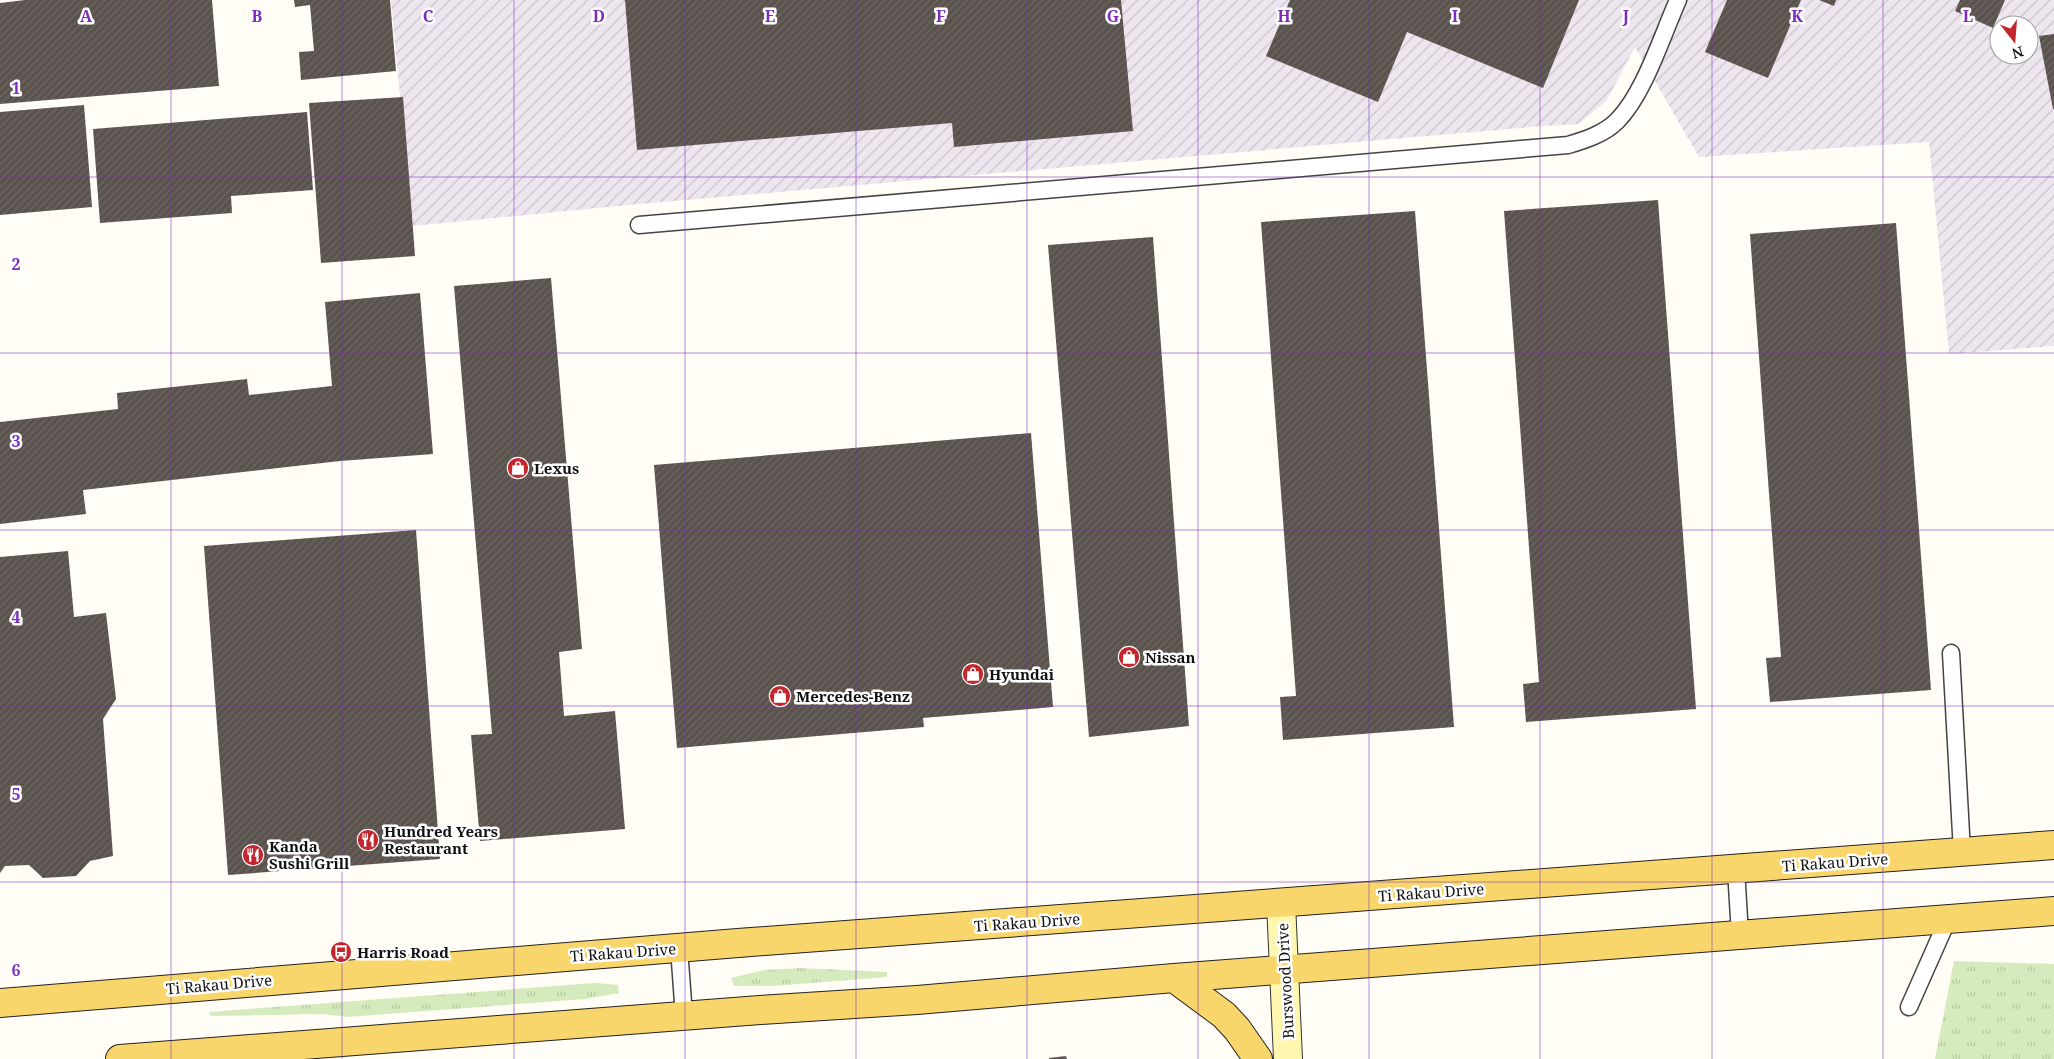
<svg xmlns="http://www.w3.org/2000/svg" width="2054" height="1059" viewBox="0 0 2054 1059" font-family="'Noto Serif',serif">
<defs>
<pattern id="industrial-furrows" width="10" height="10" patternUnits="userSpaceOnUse" patternTransform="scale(1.25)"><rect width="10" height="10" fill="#eee6ef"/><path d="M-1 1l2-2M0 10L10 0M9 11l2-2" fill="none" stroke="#cbc4cc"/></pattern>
<pattern id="grass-tufts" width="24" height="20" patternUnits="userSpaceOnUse" patternTransform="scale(1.25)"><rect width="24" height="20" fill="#d5ebbd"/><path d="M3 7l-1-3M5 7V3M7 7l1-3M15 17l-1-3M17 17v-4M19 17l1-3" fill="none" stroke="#b6c8a1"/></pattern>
<pattern id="building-hatch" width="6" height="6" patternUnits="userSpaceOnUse" patternTransform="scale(1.25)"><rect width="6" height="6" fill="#5a524d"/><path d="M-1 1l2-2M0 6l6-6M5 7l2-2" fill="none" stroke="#6d6662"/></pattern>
</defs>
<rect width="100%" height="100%" fill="#fffdf5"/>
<!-- industrial -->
<path fill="url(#industrial-furrows)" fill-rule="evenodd" d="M391 0H2054V346L1949 354 1929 142 1699 157 1635 47 1607 100 1579 124 1543 126 628 205 412 226ZM1999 25H2029V55H1999Z"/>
<!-- grass -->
<path fill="url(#grass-tufts)" d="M1954 961 2054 964V1059H1935Z
M800 968 887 972V977L773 986H734L731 978 764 970Z
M595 983 618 985 619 993 585 999 347 1017 323 1014 211 1016 209 1012Z"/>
<!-- building -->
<path fill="url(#building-hatch)" d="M25 0H212L219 86 0 104V3Z
M294 0H390L396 71 301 80 299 52 314 51 310 5 295 7Z
M625 0H1121L1133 131 954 147 952 123 637 150Z
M1290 0H1579L1543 88 1407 32 1378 102 1266 56Z
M1727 0H1801L1768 78 1705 52Z
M1819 0H1836L1834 6Z
M1960 0H2005L1993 28 1955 11Z
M2054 34V109H2053L2039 36Z
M403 97 415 256 321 263 309 103Z
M84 105 92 207 0 215V112Z
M307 112 313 190 231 196 232 213 100 223 93 129Z
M1658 200 1696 709 1526 722 1523 684 1539 682 1504 211Z
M1415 211 1454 727 1283 740 1280 697 1296 696 1261 222Z
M1896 223 1931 690 1770 702 1766 658 1781 657 1750 234Z
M1153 237 1189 726 1089 737 1048 245Z
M551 278 582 649 559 652 564 716 615 711 625 829 480 841 471 735 492 734 454 286Z
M420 293 433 454 340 461 83 490 86 514 0 524V422L118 409 117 393 247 379 249 395 332 386 325 302Z
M1031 433 1053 707 923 718 924 727 677 748 654 465Z
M416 530 440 859 228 875 204 546Z
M68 551 74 617 106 613 116 699 103 719 113 856 90 861 76 876 43 878 29 865 5 866 0 873V557Z
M1066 1056 1067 1059H1049V1058Z"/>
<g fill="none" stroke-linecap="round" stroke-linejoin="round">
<!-- lane casing -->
<g stroke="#444" stroke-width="19">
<path id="lane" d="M639 225 1568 145C1585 140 1604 134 1617 121 1644 94 1662 36 1678 0
M1951 653 1962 852
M1736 869 1740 935
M679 948 684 1016
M1909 1007 1948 919"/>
</g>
<!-- secondary casing -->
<g stroke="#333" stroke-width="30">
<path id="secondary" d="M1281 903 1288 1059"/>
</g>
<!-- primary casing -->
<g stroke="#222" stroke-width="30">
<path id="primary" d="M1174 978 1224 1015 1237 1029 1258 1059
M0 1003 738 943 2054 845
M120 1059 760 1010 917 1000 1174 978 2054 911"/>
</g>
<!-- lane -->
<use href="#lane" stroke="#fff" stroke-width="16"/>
<!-- secondary -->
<use href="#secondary" stroke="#fff6b0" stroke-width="28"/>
<!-- primary -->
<use href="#primary" stroke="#f9d66b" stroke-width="28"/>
</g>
<!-- grid -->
<path fill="none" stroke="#7b2cbf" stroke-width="1" stroke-opacity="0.55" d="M171 0V1059M342 0V1059M514 0V1059M685 0V1059M856 0V1059M1027 0V1059M1198 0V1059M1369 0V1059M1540 0V1059M1712 0V1059M1883 0V1059M0 177H2054M0 353H2054M0 530H2054M0 706H2054M0 882H2054"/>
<!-- icons -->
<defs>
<g id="shop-disc" transform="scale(1.125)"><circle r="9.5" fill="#c4262e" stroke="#fff"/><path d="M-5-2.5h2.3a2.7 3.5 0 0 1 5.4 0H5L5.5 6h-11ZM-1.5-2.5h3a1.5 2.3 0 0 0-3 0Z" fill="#fff"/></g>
<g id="restaurant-disc" transform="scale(1.125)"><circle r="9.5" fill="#c4262e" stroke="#fff"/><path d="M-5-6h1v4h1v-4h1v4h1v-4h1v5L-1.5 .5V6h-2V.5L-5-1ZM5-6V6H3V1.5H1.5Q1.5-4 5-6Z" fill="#fff"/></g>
<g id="bus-disc" transform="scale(1.125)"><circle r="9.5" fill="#c4262e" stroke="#fff"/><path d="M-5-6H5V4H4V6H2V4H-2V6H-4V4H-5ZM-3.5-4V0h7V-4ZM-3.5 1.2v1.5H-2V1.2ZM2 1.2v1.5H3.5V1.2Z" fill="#fff"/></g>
</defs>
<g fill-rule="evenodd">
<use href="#shop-disc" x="518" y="468"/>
<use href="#shop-disc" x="1129" y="657"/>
<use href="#shop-disc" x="973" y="674"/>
<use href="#shop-disc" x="780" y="696"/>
<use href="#restaurant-disc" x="368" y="840"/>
<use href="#restaurant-disc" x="253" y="855"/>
<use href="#bus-disc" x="341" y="952"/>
</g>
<g text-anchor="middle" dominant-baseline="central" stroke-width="5" stroke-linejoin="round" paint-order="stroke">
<!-- poi labels -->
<g font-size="15" font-weight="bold" fill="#111" stroke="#fff" text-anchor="start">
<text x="534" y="468">Lexus</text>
<text x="1145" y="657">Nissan</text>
<text x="989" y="674">Hyundai</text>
<text x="796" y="696">Mercedes-Benz</text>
<text x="384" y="831">Hundred Years<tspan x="384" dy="17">Restaurant</tspan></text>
<text x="269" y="846">Kanda<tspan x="269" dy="17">Sushi Grill</tspan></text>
<text x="357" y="952">Harris Road</text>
</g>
<!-- street labels -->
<g font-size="15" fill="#111" stroke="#fff">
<text transform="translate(1835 862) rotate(-4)">Ti Rakau Drive</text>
<text transform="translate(1431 892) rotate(-4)">Ti Rakau Drive</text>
<text transform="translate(1027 922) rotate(-4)">Ti Rakau Drive</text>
<text transform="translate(623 952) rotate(-4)">Ti Rakau Drive</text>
<text transform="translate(1285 981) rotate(-93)">Burswood Drive</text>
<text transform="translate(219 984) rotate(-5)">Ti Rakau Drive</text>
</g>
</g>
<g font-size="16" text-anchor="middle" font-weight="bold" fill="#7b2cbf" stroke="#fff" stroke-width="5" stroke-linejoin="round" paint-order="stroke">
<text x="86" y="22">A</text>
<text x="257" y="22">B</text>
<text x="428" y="22">C</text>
<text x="599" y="22">D</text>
<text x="770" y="22">E</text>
<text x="941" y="22">F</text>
<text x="1113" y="22">G</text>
<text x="1284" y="22">H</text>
<text x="1455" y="22">I</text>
<text x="1626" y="22">J</text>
<text x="1797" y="22">K</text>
<text x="1968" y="22">L</text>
<text x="16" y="94">1</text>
<text x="16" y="270">2</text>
<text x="16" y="447">3</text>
<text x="16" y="623">4</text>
<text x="16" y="800">5</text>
<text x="16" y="976">6</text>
</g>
<!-- north arrow -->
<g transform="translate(2014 40) rotate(163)"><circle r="24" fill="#ffffff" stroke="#a0a0a0"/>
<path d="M0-4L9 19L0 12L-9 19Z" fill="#c4262e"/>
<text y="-8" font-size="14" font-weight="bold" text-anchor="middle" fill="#111111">N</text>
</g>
</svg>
